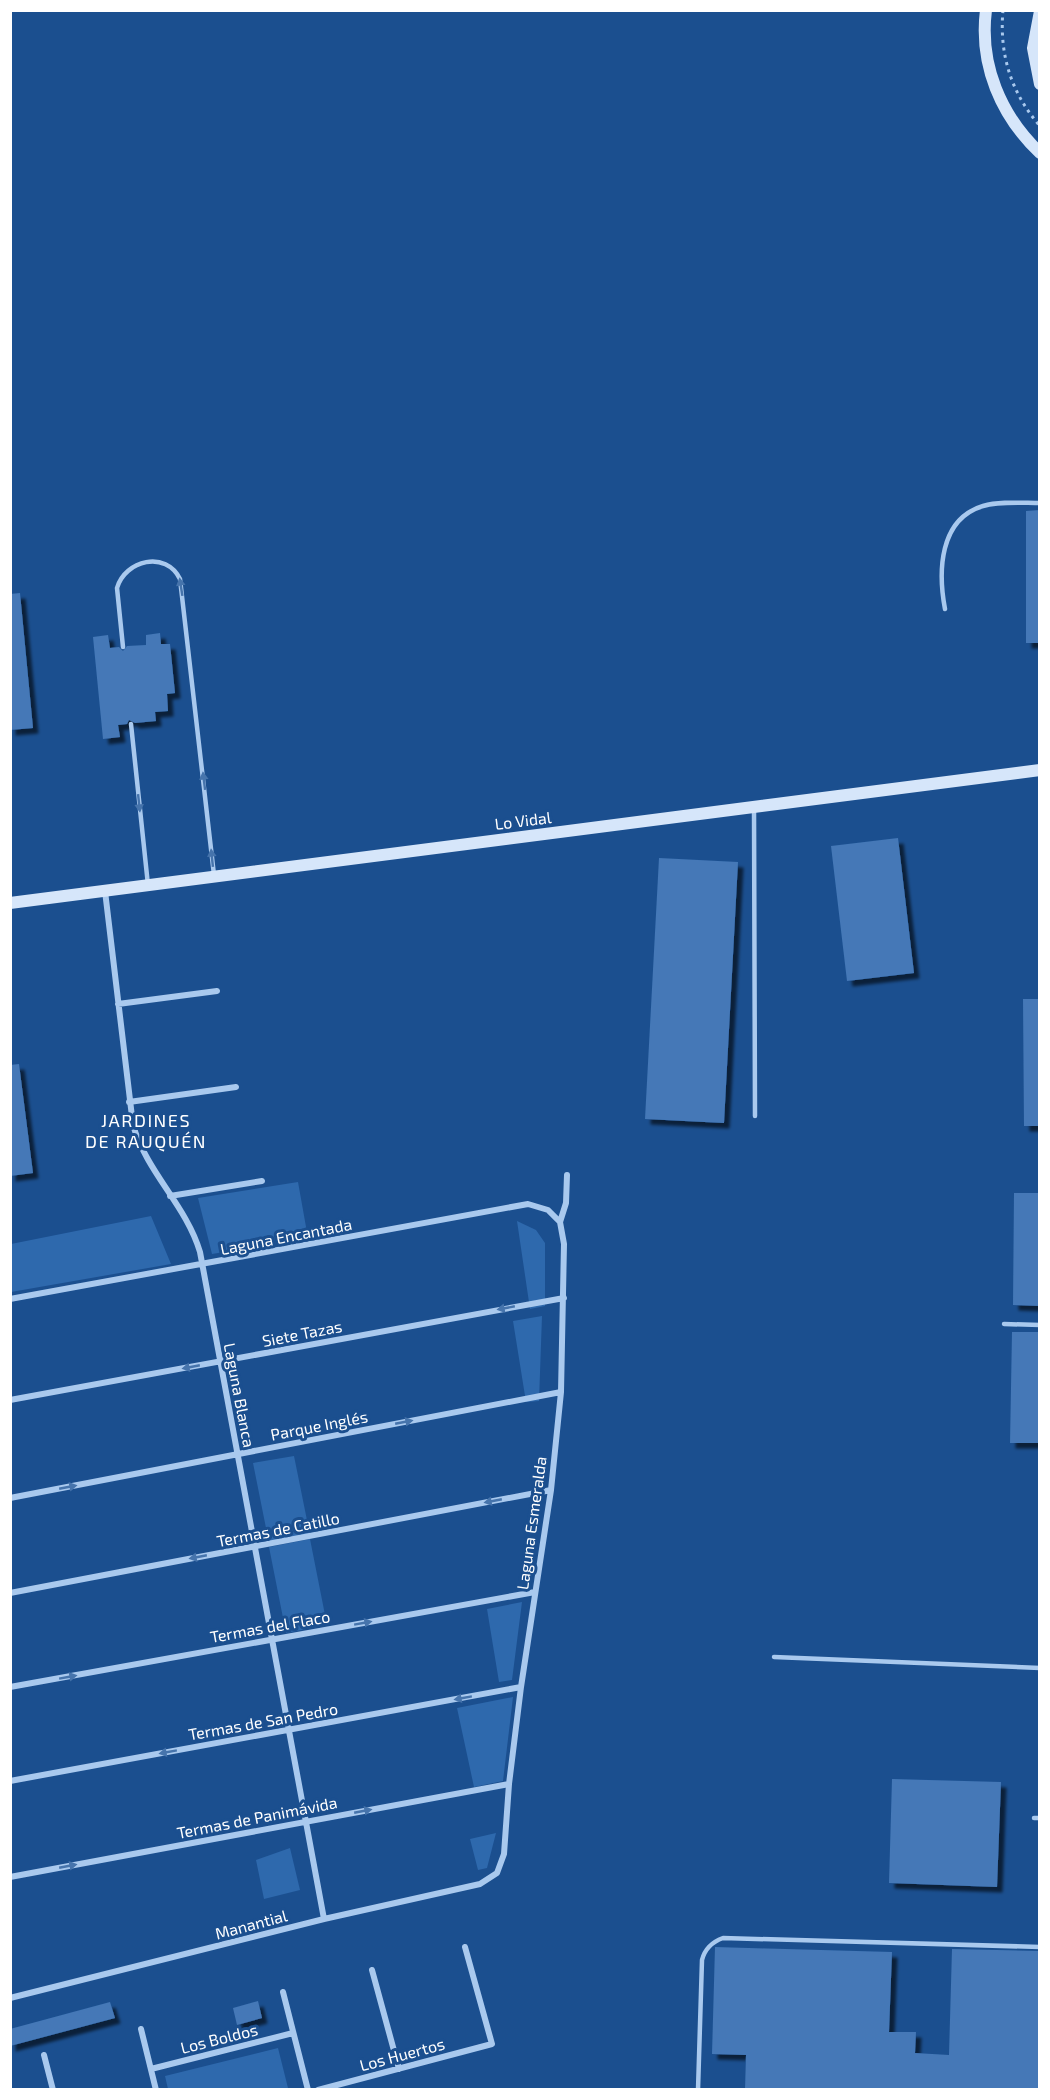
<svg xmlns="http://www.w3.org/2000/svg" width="1050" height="2100" viewBox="0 0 1050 2100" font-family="'Exo 2',sans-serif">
<defs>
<filter id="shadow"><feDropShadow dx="5.5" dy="5.5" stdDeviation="1.5" flood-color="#0009"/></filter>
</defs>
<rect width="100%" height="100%" fill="#1b4f8f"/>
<!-- green -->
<path fill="#2e69ad" d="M298 1182 308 1238 212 1254 198 1198Z
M151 1216 171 1264 11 1292V1244Z
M517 1221 536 1230 545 1243V1306L530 1309Z
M542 1316 539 1401 526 1402 513 1321Z
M294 1456 310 1535 269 1543 253 1463Z
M310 1539 327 1625 286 1633 269 1547Z
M522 1602 512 1680 499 1682 487 1609Z
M513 1697 503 1781 474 1787 457 1708Z
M496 1833 487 1868 478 1870 470 1839Z
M290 1848 300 1890 264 1899 256 1860Z
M278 2048 288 2088 168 2089 165 2076Z"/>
<!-- building -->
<path fill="#4478b7" filter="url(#shadow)" d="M1040 510V643H1026V511Z
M20 593 33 728 10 730V594Z
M160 633 161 644H170L175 693 167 694 168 711 155 712 156 721 135 723 129 720 127 724 118 725 120 737 103 739 93 637 108 635 110 648 119 647 123 651 127 646 146 645V635Z
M898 838 914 973 847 981 831 846Z
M659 858 738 862 724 1123 645 1119Z
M1023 999H1040V1126H1024Z
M19 1064 33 1173 10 1176V1065Z
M1014 1193H1040V1306L1013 1305Z
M1012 1332H1040V1443H1010Z
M892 1779 1001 1782 997 1887 889 1883Z
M715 1947 892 1952 889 2032H916L915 2053 949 2055 952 1949 1040 1951V2090H745L746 2055 712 2054Z
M258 2001 262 2018 237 2025 233 2008Z
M110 2002 115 2018 10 2046V2029Z"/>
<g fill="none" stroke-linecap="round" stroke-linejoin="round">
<!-- path -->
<path stroke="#a9c9ee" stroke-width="3" stroke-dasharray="3 4.5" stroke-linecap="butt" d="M1003 10C999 54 1011 93 1040 126"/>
<!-- lane -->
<path stroke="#a9c9ee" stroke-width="4.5" d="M945 609C938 572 939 519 983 506 1000 501 1022 503 1040 503
M123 647 117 588C125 560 166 550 180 579L214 875
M131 724 148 885
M754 807 755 1116
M1004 1324 1040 1325
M774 1657 1040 1668
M1034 1818H1040
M698 2090 702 1960C705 1948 712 1942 723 1938L1040 1947"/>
<!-- street -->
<path stroke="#a9c9ee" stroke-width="6" d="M105 891 133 1125C147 1173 186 1205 200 1252L324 1919
M118 1004 217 991
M129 1102 236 1087
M170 1196 262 1181
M10 1299 528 1204 548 1210 560 1222
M10 1400 564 1298
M10 1498 561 1392
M10 1593 551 1490
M10 1687 535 1592
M10 1781 521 1687
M10 1877 509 1784
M372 1970 399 2069
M283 1992 308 2090
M10 1998 324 1919 480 1884 497 1873 504 1854 509 1784 521 1687 551 1490 561 1392 564 1244 560 1222 566 1203 567 1175
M141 2029 156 2090
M44 2055 53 2090
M151 2069 293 2033
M318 2090 492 2044 465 1947"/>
<!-- secondary -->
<path stroke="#d6e6fa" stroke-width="12" d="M986 10C979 65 1001 116 1040 153
M1040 11 1033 48 1040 84
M10 903 1040 770"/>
</g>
<!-- one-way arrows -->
<defs><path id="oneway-solid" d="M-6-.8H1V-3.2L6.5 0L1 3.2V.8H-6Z" transform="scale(1.5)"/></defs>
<g fill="#4674ac">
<use href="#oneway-solid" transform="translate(181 587) rotate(-99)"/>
<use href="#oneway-solid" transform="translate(204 781) rotate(-97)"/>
<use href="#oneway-solid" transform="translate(139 803) rotate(84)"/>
<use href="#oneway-solid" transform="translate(212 858) rotate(-96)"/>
<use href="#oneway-solid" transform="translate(506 1308) rotate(169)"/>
<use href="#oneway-solid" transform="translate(191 1367) rotate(169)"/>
<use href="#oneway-solid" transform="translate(404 1422) rotate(-11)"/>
<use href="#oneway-solid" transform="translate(68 1487) rotate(-11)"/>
<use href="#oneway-solid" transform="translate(493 1501) rotate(169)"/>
<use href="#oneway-solid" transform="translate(198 1557) rotate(169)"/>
<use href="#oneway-solid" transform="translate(363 1623) rotate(-10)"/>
<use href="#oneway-solid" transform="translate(68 1677) rotate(-10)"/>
<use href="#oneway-solid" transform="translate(463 1698) rotate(170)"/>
<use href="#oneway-solid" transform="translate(168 1752) rotate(170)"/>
<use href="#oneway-solid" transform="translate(363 1811) rotate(-11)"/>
<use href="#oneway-solid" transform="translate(68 1866) rotate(-11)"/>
</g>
<g text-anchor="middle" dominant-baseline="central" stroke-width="6" stroke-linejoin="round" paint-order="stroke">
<!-- street labels -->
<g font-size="16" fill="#fff" stroke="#1b4f8f">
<text transform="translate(523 820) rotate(-7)">Lo Vidal</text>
<text transform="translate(286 1236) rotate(-11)">Laguna Encantada</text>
<text transform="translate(302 1333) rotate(-11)">Siete Tazas</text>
<text transform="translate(240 1395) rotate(79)">Laguna Blanca</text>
<text transform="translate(319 1425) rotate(-11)">Parque Inglés</text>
<text transform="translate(531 1523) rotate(-82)">Laguna Esmeralda</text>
<text transform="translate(278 1529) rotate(-11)">Termas de Catillo</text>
<text transform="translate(270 1626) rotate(-10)">Termas del Flaco</text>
<text transform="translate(263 1721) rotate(-10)">Termas de San Pedro</text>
<text transform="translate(257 1817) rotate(-11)">Termas de Panimávida</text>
<text transform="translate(251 1924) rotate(-15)">Manantial</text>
<text transform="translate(219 2038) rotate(-14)">Los Boldos</text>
<text transform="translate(402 2054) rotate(-15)">Los Huertos</text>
</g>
<!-- neighbourhood labels -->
<g font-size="18" letter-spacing="1.5" fill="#fff" stroke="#1b4f8f">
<text x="146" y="1120">JARDINES<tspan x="146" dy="21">DE RAUQUÉN</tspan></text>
</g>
</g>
<!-- border -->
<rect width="1050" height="2100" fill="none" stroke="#ffffff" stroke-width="24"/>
</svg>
